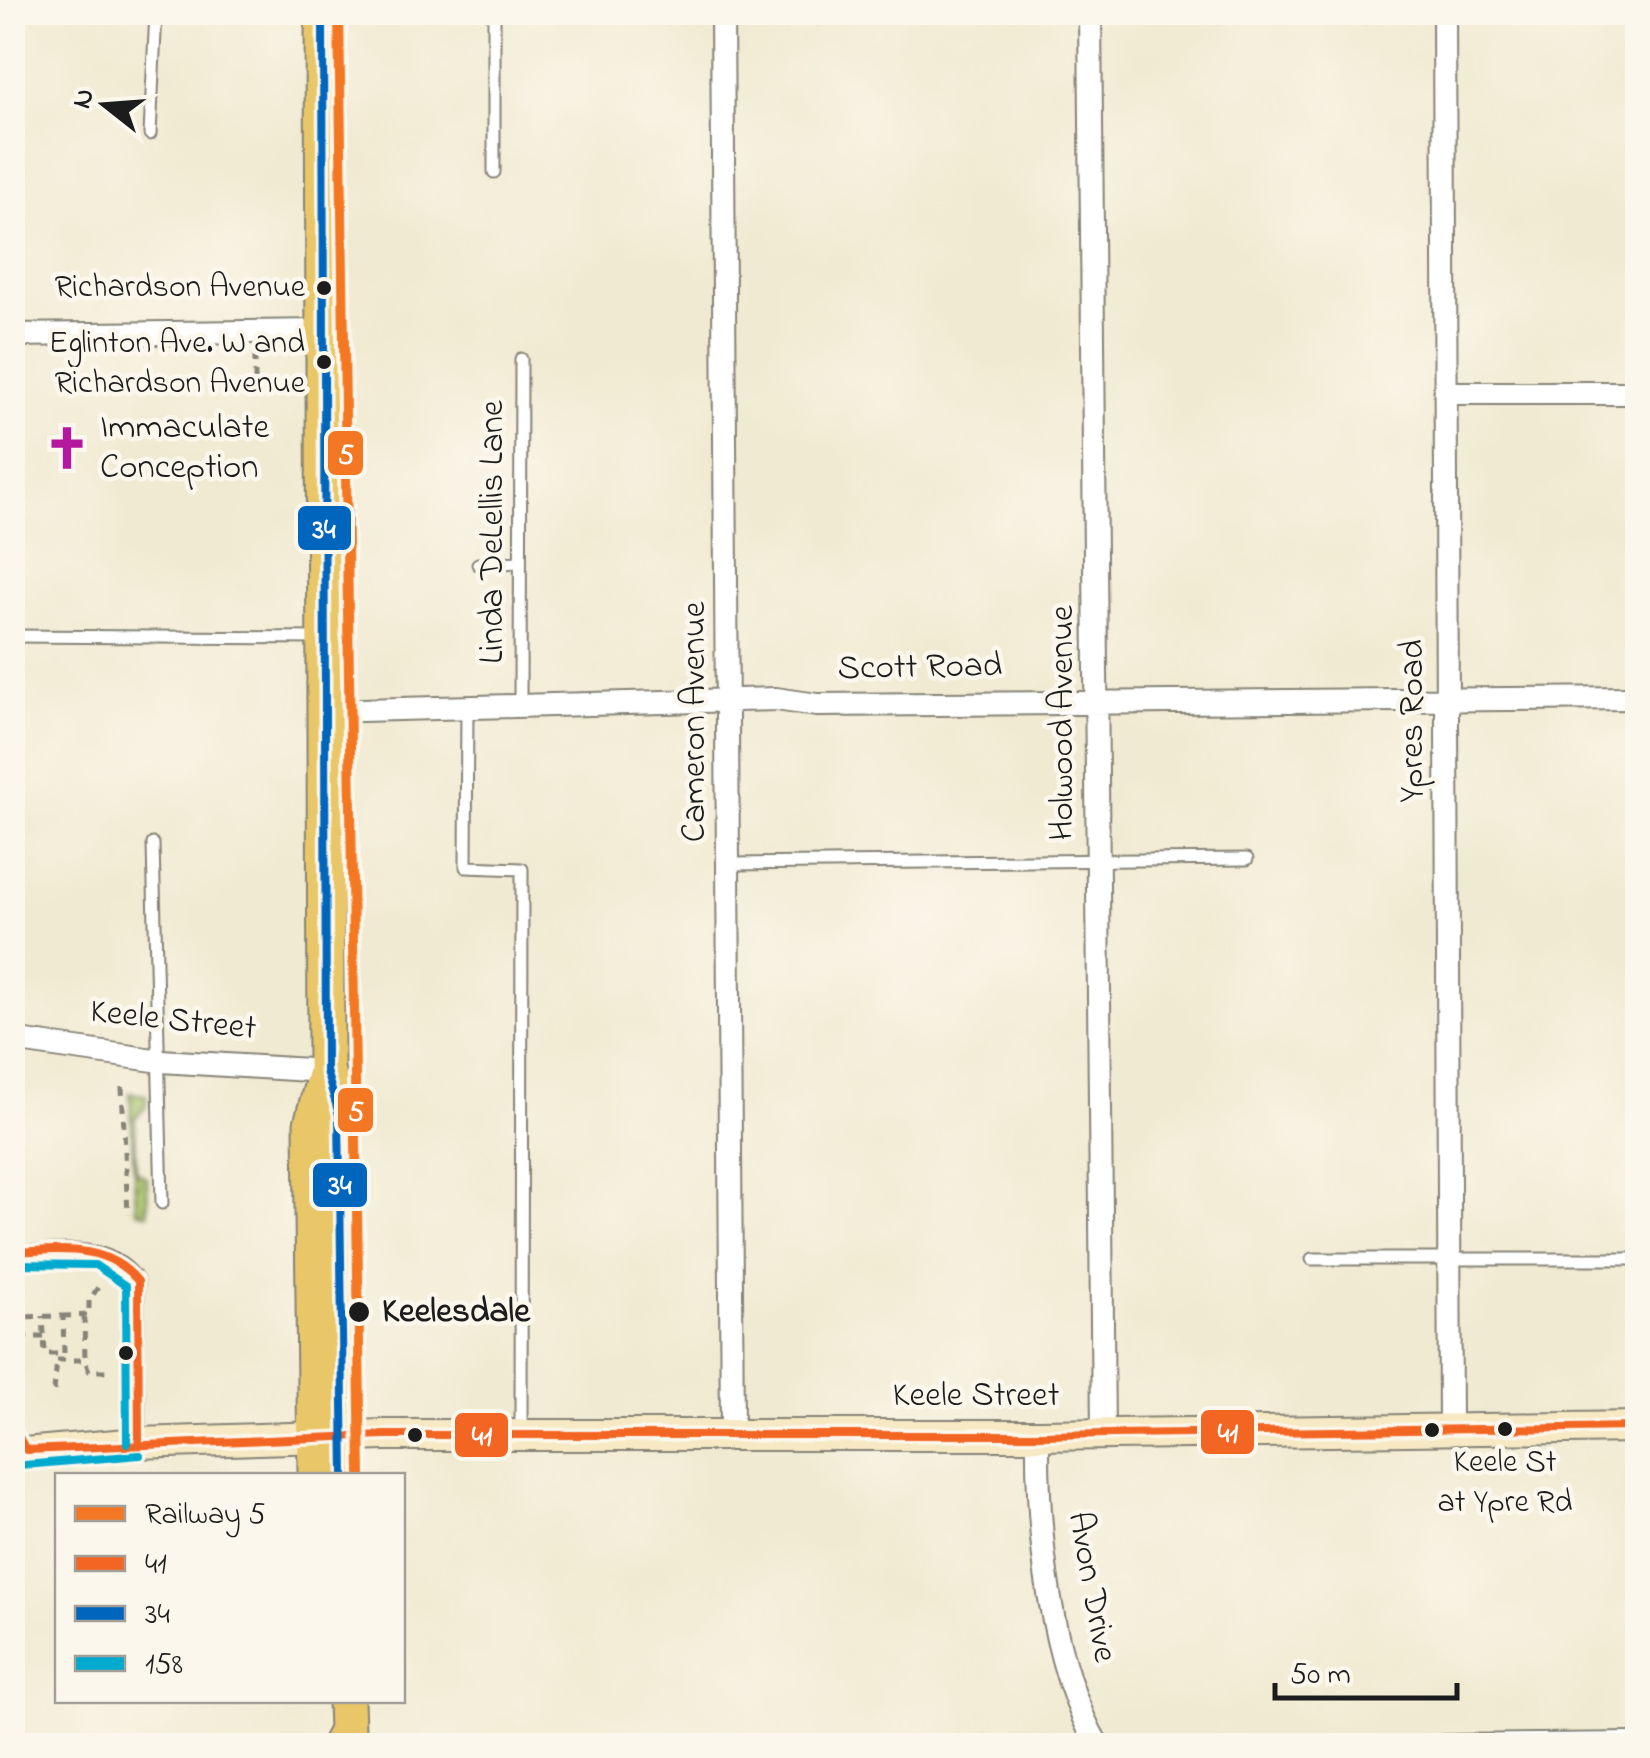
<svg xmlns="http://www.w3.org/2000/svg" width="1650" height="1758" viewBox="0 0 1650 1758" font-family="'Indie Flower',sans-serif">
<defs>
<pattern id="garden-furrows" width="10" height="10" patternUnits="userSpaceOnUse" patternTransform="scale(2.5)"><rect width="10" height="10" fill="#a7c36a"/><path d="M-1 1l2-2M0 10L10 0M9 11l2-2" fill="none" stroke="#8fa75b"/></pattern>
</defs>
<rect width="100%" height="100%" fill="#fbf7ec"/>
<filter id="ink" filterUnits="userSpaceOnUse"><feTurbulence type="fractalNoise" baseFrequency=".01" numOctaves="2"/><feDisplacementMap in="SourceGraphic" scale="20" xChannelSelector="R" yChannelSelector="G"/><feConvolveMatrix kernelMatrix="1 2 1 2 8 2 1 2 1" color-interpolation-filters="sRGB"/></filter>
<filter id="wash" filterUnits="userSpaceOnUse"><feTurbulence type="fractalNoise" baseFrequency=".0048" numOctaves="4" result="noise"/><feDisplacementMap in="SourceGraphic" scale="40" xChannelSelector="R" yChannelSelector="G"/><feGaussianBlur stdDeviation="2.25" result="paint"/><feColorMatrix in="noise" values="0 0 0 0 0 0 0 0 0 0 0 0 0 0 0 0 0 1.4 0 .05"/><feComposite in="paint" operator="in"/></filter>
<g filter="url(#wash)">
<rect width="100%" height="100%" fill="#f1ead2"/>
<!-- garden -->
<path fill="url(#garden-furrows)" stroke="#627043" stroke-width="2.5" d="M130 1093 146 1095V1107L135 1119 136 1171 147 1178 148 1214 136 1211Z"/>
</g>
<g filter="url(#ink)">
<g fill="none" stroke-linecap="round" stroke-linejoin="round">
<!-- service casing -->
<g stroke="#868377" stroke-width="15">
<path id="service" d="M494 12V172
M150 134 156 12
M478 564 520 562
M12 636 319 638
M520 706 521 359
M467 707 466 867 522 869 521 1433
M153 844 162 1203
M731 864 1247 859
M12 1252C58 1251 110 1239 138 1281L139 1439
M1312 1259H1638"/>
</g>
<!-- minor casing -->
<g stroke="#868377" stroke-width="26">
<path id="minor" d="M722 12 732 1432
M1090 12 1103 1433
M1444 12 1450 1429
M12 335 324 331
M1446 393H1638
M324 711 776 699 817 705 1638 698
M12 1040 161 1061 326 1071
M1038 1435C1037 1530 1049 1663 1098 1746
M1445 1746 1638 1744"/>
</g>
<!-- secondary casing -->
<g stroke="#868377" stroke-width="34">
<path id="secondary" d="M12 1454 139 1443 384 1435H1038L1638 1427"/>
</g>
<!-- primary casing -->
<g stroke="#868377" stroke-width="39">
<path id="primary" d="M327 1073 339 1114 344 1476
M316 1476 312 1124 326 1071 323 12
M339 1746 347 1731 346 1700"/>
</g>
<!-- path -->
<path stroke="#868377" stroke-width="5" stroke-dasharray="8 8" stroke-linecap="butt" d="M255 380V353
M122 1087 128 1215
M63 1316 89 1315V1301L100 1284
M84 1316 85 1360
M12 1317 63 1316 64 1354H45L43 1316
M17 1317 26 1337H44
M57 1360H85L89 1371H111
M54 1391 57 1360"/>
<!-- service -->
<use href="#service" stroke="#fff" stroke-width="11"/>
<!-- minor -->
<use href="#minor" stroke="#fff" stroke-width="22"/>
<!-- secondary -->
<use href="#secondary" stroke="#f6e9c3" stroke-width="30"/>
<!-- primary -->
<use href="#primary" stroke="#e9c769" stroke-width="35"/>
<!-- bus-1 casing -->
<g stroke="#fbf7ec" stroke-width="15">
<path id="bus-1" d="M12 1252C59 1250 105 1242 138 1281L139 1443
M12 1424 26 1450 384 1435H1038L1638 1427"/>
</g>
<!-- bus-2 casing -->
<g stroke="#fbf7ec" stroke-width="15">
<path id="bus-2" d="M323 12 326 1071 339 1114 344 1476"/>
</g>
<!-- bus-3 casing -->
<g stroke="#fbf7ec" stroke-width="15">
<path id="bus-3" d="M13 1264 95 1265 126 1286 127 1443
M13 1466 140 1455"/>
</g>
<!-- bus-1 -->
<use href="#bus-1" stroke="#f26522" stroke-width="8"/>
<!-- bus-2 -->
<use href="#bus-2" stroke="#0065bd" stroke-width="8"/>
<!-- bus-3 -->
<use href="#bus-3" stroke="#00a9ce" stroke-width="8"/>
<!-- rail-1 casing -->
<g stroke="#fbf7ec" stroke-width="18">
<path id="rail-1" d="M339 12 361 1476"/>
</g>
<!-- rail-1 -->
<use href="#rail-1" stroke="#f47824" stroke-width="10"/>
</g>
</g>
<!-- icons -->
<defs>
<g id="church-bare" transform="scale(3.45)"><path d="M-1.2-6h2.4v3.5h3.3v2.4h-3.3V6h-2.4V-.1h-3.3v-2.4h3.3Z" fill="#b5179e" stroke="#fbf7ec" stroke-width="2.5" paint-order="stroke"/></g>
</defs>
<g fill-rule="evenodd">
<use href="#church-bare" x="67" y="448"/>
</g>
<!-- markers -->
<g fill="#1c1c1c" stroke="#fbf7ec" stroke-width="4">
<circle cx="324" cy="288" r="9"/>
<circle cx="324" cy="362" r="9"/>
<circle cx="359" cy="1312" r="12"/>
<circle cx="126" cy="1353" r="9"/>
<circle cx="1505" cy="1429" r="9"/>
<circle cx="1432" cy="1430" r="9"/>
<circle cx="415" cy="1435" r="9"/>
</g>
<g text-anchor="middle" dominant-baseline="central" stroke-width="9" stroke-linejoin="round" paint-order="stroke">
<!-- bus labels -->
<g font-size="32" fill="#1c1c1c" stroke="#fbf7ec" text-anchor="end">
<text x="305" y="288">Richardson Avenue</text>
<text x="305" y="344">Eglinton Ave. W and<tspan x="305" dy="40">Richardson Avenue</tspan></text>
<text x="1505" y="1463" text-anchor="middle">Keele St<tspan x="1505" dy="40">at Ypre Rd</tspan></text>
</g>
<!-- poi labels -->
<g font-size="35" fill="#1c1c1c" stroke="#fbf7ec" text-anchor="start">
<text x="100" y="428">Immaculate<tspan x="100" dy="40">Conception</tspan></text>
</g>
<!-- street labels -->
<g font-size="35" fill="#1c1c1c" stroke="#fbf7ec">
<text transform="translate(493 532) rotate(-90)">Linda DeLellis Lane</text>
<text transform="translate(920 668) rotate(-1)">Scott Road</text>
<text transform="translate(1413 721) rotate(-90)">Ypres Road</text>
<text transform="translate(695 722) rotate(-90)">Cameron Avenue</text>
<text transform="translate(1063 723) rotate(-90)">Holwood Avenue</text>
<text transform="translate(173 1021) rotate(6)">Keele Street</text>
<text x="976" y="1396">Keele Street</text>
<text transform="translate(1091 1587) rotate(80)">Avon Drive</text>
</g>
<!-- stop labels -->
<g font-size="35" font-weight="bold" fill="#1c1c1c" stroke="#fbf7ec" text-anchor="start">
<text x="382" y="1312">Keelesdale</text>
</g>
</g>
<g stroke="#fbf7ec" stroke-width="4">
<rect x="326" y="429" width="39" height="48" rx="10" fill="#f47824"/>
<rect x="296" y="504" width="57" height="48" rx="10" fill="#0065bd"/>
<rect x="336" y="1086" width="39" height="48" rx="10" fill="#f47824"/>
<rect x="311" y="1161" width="58" height="48" rx="10" fill="#0065bd"/>
<rect x="1199" y="1408" width="57" height="48" rx="10" fill="#f26522"/>
<rect x="453" y="1411" width="57" height="48" rx="10" fill="#f26522"/>
</g>
<g font-size="28" text-anchor="middle" font-weight="bold" fill="#fff">
<text x="346" y="463">5</text>
<text x="324" y="538">34</text>
<text x="356" y="1120">5</text>
<text x="340" y="1194">34</text>
<text x="1228" y="1442">41</text>
<text x="482" y="1445">41</text>
</g>
<!-- margin -->
<rect width="1650" height="1758" fill="none" stroke="#fbf7ec" stroke-width="50"/>
<!-- legend -->
<rect x="55" y="1473" width="350" height="230" fill="#fbf7ec" stroke="#a29f99" stroke-width="2.5"/>
<rect x="75" y="1506" width="50" height="15" fill="#f47824" stroke="#a29f99" stroke-width="2.5"/>
<text x="145" y="1523" font-size="30" fill="#1c1c1c">Railway 5</text>
<rect x="75" y="1556" width="50" height="15" fill="#f26522" stroke="#a29f99" stroke-width="2.5"/>
<text x="145" y="1573" font-size="30" fill="#1c1c1c">41</text>
<rect x="75" y="1606" width="50" height="15" fill="#0065bd" stroke="#a29f99" stroke-width="2.5"/>
<text x="145" y="1623" font-size="30" fill="#1c1c1c">34</text>
<rect x="75" y="1656" width="50" height="15" fill="#00a9ce" stroke="#a29f99" stroke-width="2.5"/>
<text x="145" y="1673" font-size="30" fill="#1c1c1c">158</text>
<!-- north arrow -->
<g transform="translate(105 105) rotate(287)" stroke="#fbf7ec" stroke-width="8" paint-order="stroke">
<path d="M0-8L18 38L0 25L-18 38Z" fill="#1c1c1c"/>
<text y="-15" font-size="28" font-weight="bold" text-anchor="middle" fill="#1c1c1c">N</text>
</g>
<!-- scale -->
<path d="M1275 1683v15h182v-15" fill="none" stroke="#1c1c1c" stroke-width="5"/>
<text x="1290" y="1683" font-size="30" fill="#1c1c1c" stroke="#fbf7ec" stroke-width="8" paint-order="stroke">50 m</text>
</svg>
